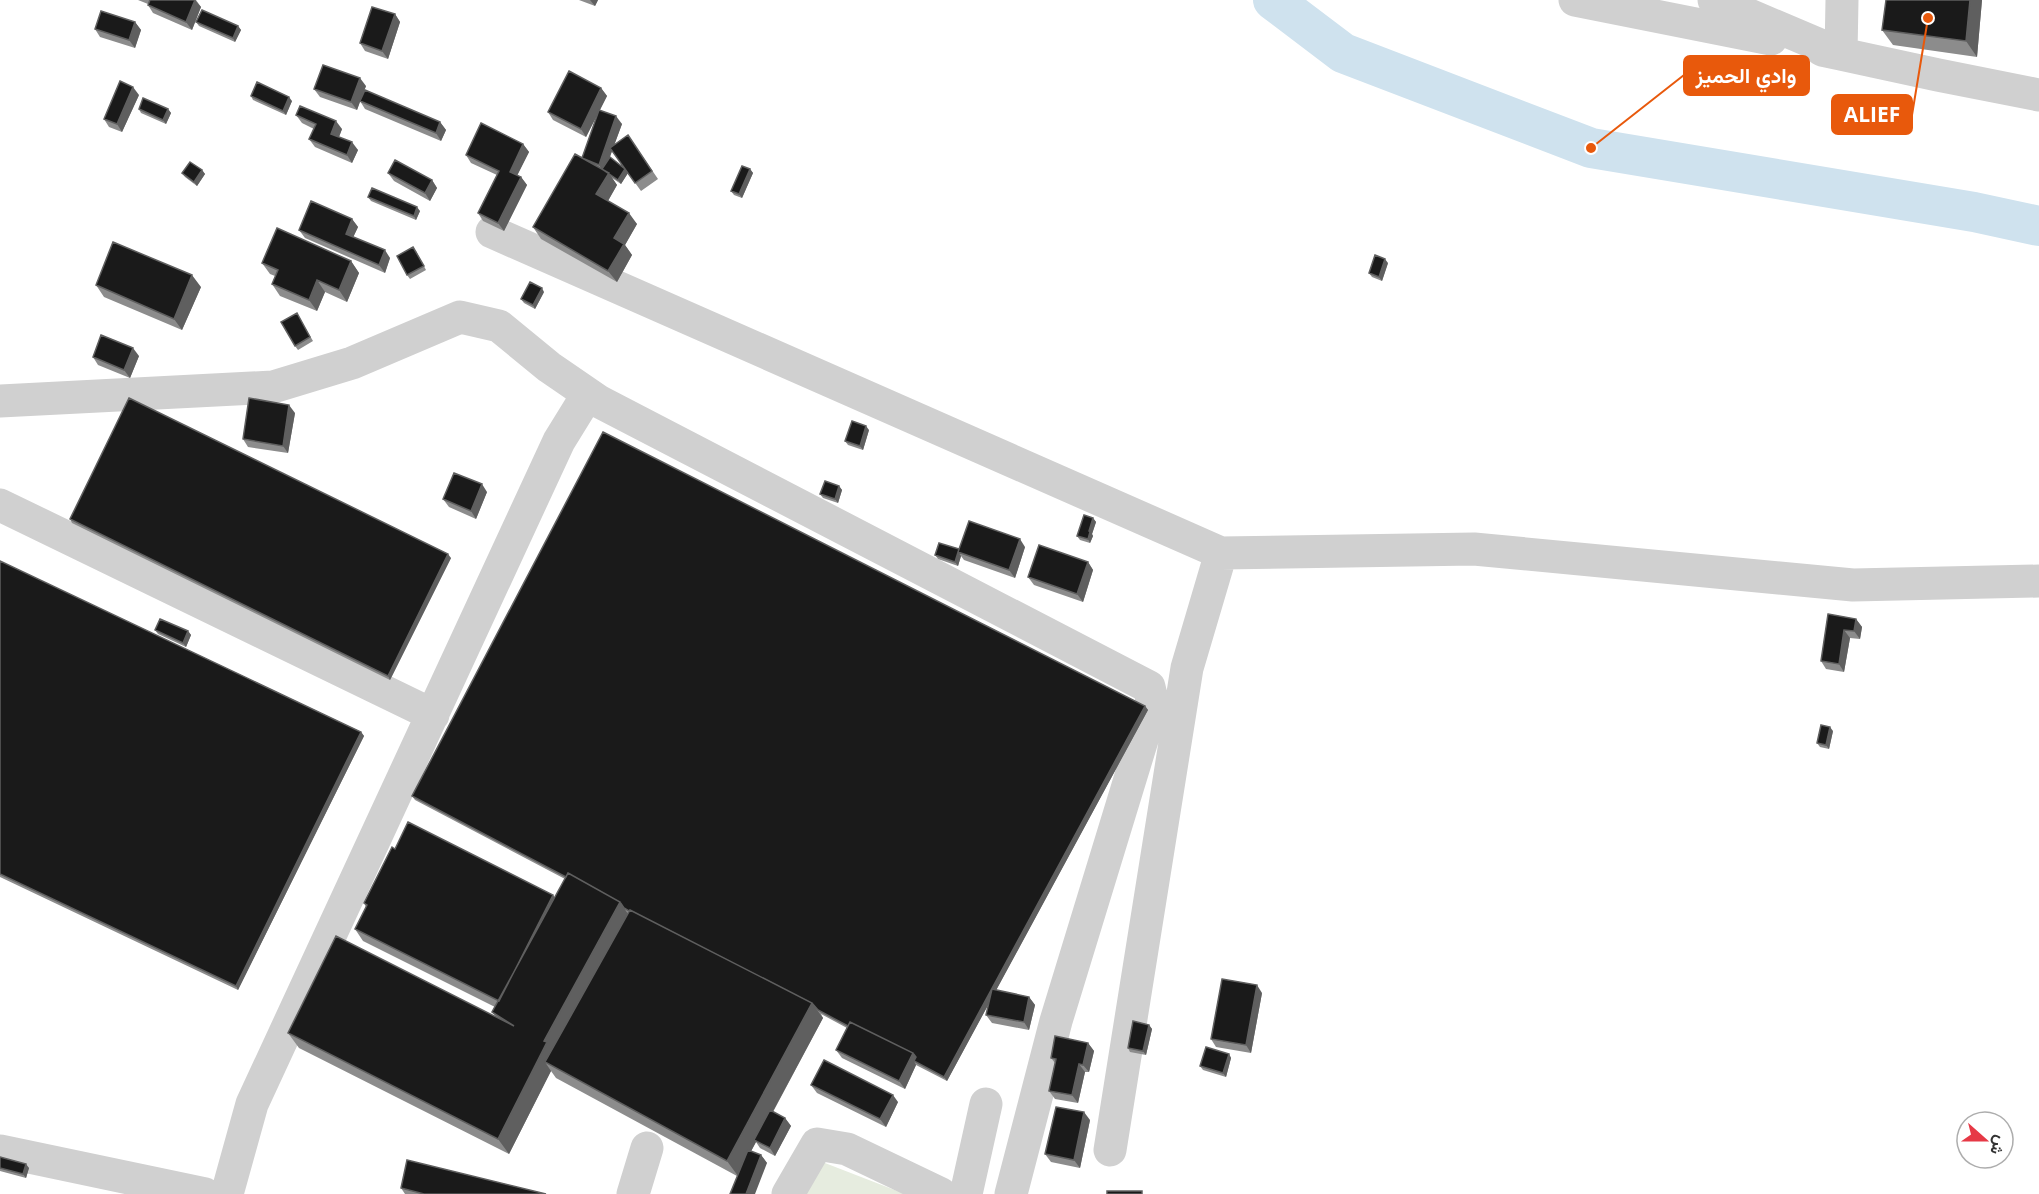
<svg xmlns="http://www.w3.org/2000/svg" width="2039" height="1194" viewBox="0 0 2039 1194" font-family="'Open Sans',Vazirmatn,sans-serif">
<rect width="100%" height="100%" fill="#fff"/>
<!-- garden -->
<path fill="#e6ecdf" d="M825 1163 905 1194H797L812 1165Z"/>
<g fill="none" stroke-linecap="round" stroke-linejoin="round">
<!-- river -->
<path stroke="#cfe2ee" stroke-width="40" d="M1273 0 1343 53 1591 148 1974 212 2039 226"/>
<!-- minor -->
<path stroke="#d0d0d0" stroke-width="33" d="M1575 0 1771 39
M1714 0 1841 54 1938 75 2039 95
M1822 50 1841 54 1842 0
M492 232 1221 553 1474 549 1853 585 2039 581
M0 401 273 387 352 363 460 317 499 326 549 367 600 402 1149 687 1153 704 1056 1021 1011 1194
M0 505 433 715
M1110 1150 1187 668 1221 553
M0 1151 205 1194
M227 1194 252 1104 559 441 588 394
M633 1194 647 1148
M788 1194 817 1144 847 1149 941 1194
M966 1194 986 1104"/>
</g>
<!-- wall -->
<path fill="#8c8c8c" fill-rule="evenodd" d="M138 0H196L201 7 192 30 153 13 148 5V4Z
M579 0H598L595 6Z
M1982 0 1977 57 1893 45 1882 30Z
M395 14 400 22 388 59 365 51 360 43Z
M135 22 141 30 135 48 100 37 95 29Z
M196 22 238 26 241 30 235 42 199 26Z
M366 86 363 93 440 122 446 130 441 141 365 109 360 101 357 110 320 97 314 89Z
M601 88 607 96 600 110 622 124 614 145 628 135 658 179 641 191 628 173 621 184 612 178 617 185 608 201 637 224 625 245 632 255 617 282 541 239 533 227 582 158 597 115 586 137 553 120 548 112ZM612 151 625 169 609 159Z
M139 95 122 132 109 127 104 119Z
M251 96 292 101 286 115 253 100Z
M139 109H168L171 113 166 124 141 113Z
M296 115 342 129 339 137 358 150 352 163 315 147 309 139 314 129 302 123Z
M523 144 529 152 517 175 521 177 527 185 504 231 483 221 478 213 497 175 471 163 466 155Z
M750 169 753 173 742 198 734 195 731 191Z
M202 170 205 174 197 186 185 177 182 173Z
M388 173 432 180 437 188 430 201 394 181Z
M368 197 420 211 416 220 371 201Z
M352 219 358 227 353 237 390 258 385 273 305 238 299 230Z
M416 251 426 270 410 279 407 275Z
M351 261 359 273 347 302 325 292 317 311 280 296 272 284 275 276 270 274 262 263Z
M1388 263 1382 281 1372 277 1369 273Z
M96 285 201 287 182 330 104 297Z
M544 292 535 309 524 303 521 299Z
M299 317 313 341 298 350 295 346Z
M139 356 130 378 98 365 93 357Z
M295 413 288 453 248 447 243 439Z
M869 430 863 450 848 445 845 441Z
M839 486 842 490 838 503 823 498 820 494Z
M487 492 476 519 449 507 443 499Z
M1093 518 1096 522 1092 534 1093 536 1090 543 1080 540 1077 536Z
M70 519 451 558 390 680 72 523Z
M1025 547 1015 578 964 560 961 556 958 566 938 559 935 555 959 549Z
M0 561 361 732 364 736 238 990 0 877Z
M1088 562 1093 570 1083 602 1034 585 1028 577Z
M1828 614 1856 619 1862 627 1860 639 1850 638 1844 672 1826 669 1821 661Z
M155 630 188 631 191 635 186 647 158 634Z
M1145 706 1148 710 996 990 1029 997 1035 1005 1029 1030 992 1023 986 1015 989 1003 947 1081 916 1065 905 1089 842 1058 836 1050 847 1028 821 1014 823 1018 773 1112 785 1118 791 1126 775 1156 760 1148 756 1142 751 1151 761 1155 767 1163 737 1176 556 1078 551 1071 509 1154 299 1048 288 1033 495 1016 492 1012 495 1007 363 941 355 929 366 907 364 903 555 898 565 879 415 800 412 796Z
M1833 731 1829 749 1820 747 1817 743Z
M1262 993 1251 1053 1216 1047 1211 1039Z
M1149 1025 1152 1029 1146 1055 1130 1052 1128 1048Z
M1088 1043 1094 1051 1089 1072H1085L1078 1103 1055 1099 1049 1091 1055 1063 1051 1058Z
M1229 1054 1231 1058 1226 1077 1203 1070 1200 1066Z
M811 1085 898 1102 886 1127 817 1093Z
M1090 1120 1080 1168 1051 1162 1045 1154Z
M0 1157 29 1168 26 1178 0 1171Z
M401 1188 546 1194H405Z"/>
<!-- shaded-wall -->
<path fill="#5f5f5f" d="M195 0 201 7 192 30 186 22Z
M590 0H598L595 6Z
M1970 0H1982L1977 57 1966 41Z
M395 14 400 22 388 59 382 51Z
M135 22 141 30 135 48 129 40Z
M238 26 241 30 235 42 233 38Z
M360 78 366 86 357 110 351 102Z
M133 87 139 95 122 132 117 124Z
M601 88 607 96 586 137 581 129Z
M289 97 292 101 286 115 283 111Z
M168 109 171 113 166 124 163 120Z
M616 116 622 124 604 173 599 165Z
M336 121 342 129 337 142 331 134Z
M440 122 446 130 441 141 436 133Z
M352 142 358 150 352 163 347 155Z
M523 144 529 152 515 180 510 172Z
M625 169 628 173 621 184 618 180Z
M750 169 753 173 742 198 739 194Z
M202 170 205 174 197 186 194 182Z
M609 173 617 185 605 206 596 194Z
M521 177 527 185 504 231 498 223Z
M432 180 437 188 430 201 425 193Z
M417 207 420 211 416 220 414 216Z
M629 213 637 224 625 245 632 255 617 282 608 271 614 238Z
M352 219 358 227 351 242 346 234Z
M385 250 390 258 385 273 379 265Z
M1385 259 1388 263 1382 281 1379 277Z
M351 261 359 273 347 302 339 290Z
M192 275 201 287 182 330 174 319Z
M317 280 325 292 317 311 309 300Z
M542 288 544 292 535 309 533 305Z
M133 348 139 356 130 378 124 370Z
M289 405 295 413 288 453 283 446Z
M866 426 869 430 863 450 860 446Z
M482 484 487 492 476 519 471 511Z
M839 486 842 490 838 503 835 499Z
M1093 518 1096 522 1092 534 1093 536 1090 543 1088 539 1089 531Z
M1020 539 1025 547 1015 578 1009 570Z
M958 552 961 556 958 566 955 562Z
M448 554 451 558 390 680 388 676Z
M1088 562 1093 570 1083 602 1077 594Z
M1856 619 1862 627 1860 639 1854 631Z
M1844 630 1850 638 1844 672 1839 664Z
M188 631 191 635 186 647 183 643Z
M1145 706 1148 710 947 1081 944 1077Z
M1830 727 1833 731 1829 749 1826 745Z
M361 732 364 736 238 990 236 986Z
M553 895 561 907 500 1001Z
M620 902 630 917 545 1062 551 1071 509 1154 498 1139 544 1041Z
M1257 985 1262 993 1251 1053 1246 1045Z
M1029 997 1035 1005 1029 1030 1024 1022Z
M812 1003 823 1018 757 1141 754 1140 756 1142 738 1176 727 1161Z
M1149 1025 1152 1029 1146 1055 1143 1051Z
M1088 1043 1094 1051 1089 1072 1083 1065Z
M913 1053 919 1061H914L916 1065 905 1089 899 1081Z
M1229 1054 1231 1058 1226 1077 1223 1073Z
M1079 1064 1085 1072 1078 1103 1072 1095Z
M893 1095 898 1102 886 1127 880 1119Z
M1084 1112 1090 1120 1080 1168 1074 1160Z
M785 1118 791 1126 775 1156 770 1148Z
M761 1155 767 1163 755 1194H746Z
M26 1164 29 1168 26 1178 23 1174Z"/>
<!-- building -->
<path fill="#1a1a1a" stroke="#5f5f5f" stroke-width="1.5" d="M150 0H195L186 22 148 5Z
M1886 0H1970L1966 41 1882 30Z
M372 7 395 14 382 51 360 43Z
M202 10 238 26 233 38 196 22Z
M101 11 135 22 129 40 95 29Z
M323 65 360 78 351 102 314 89Z
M569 71 601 88 581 129 548 112Z
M120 81 133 87 117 124 104 119Z
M257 82 289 97 283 111 251 96Z
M365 90 440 122 436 133 360 101Z
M143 98 168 109 163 120 139 109Z
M300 106 336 121 331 134 352 142 347 155 309 139 316 124 296 115Z
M599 110 616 116 599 165 582 158Z
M481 123 523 144 510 172 521 177 498 223 478 213 499 171 466 155Z
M628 135 652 171 635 183 610 148Z
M575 154 609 173 596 194 629 213 614 238 624 244 608 271 533 227Z
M610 157 625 169 618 180 602 169Z
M395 160 432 180 425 193 388 173Z
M190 162 202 170 194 182 182 173Z
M742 166 750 169 739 194 731 191Z
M372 188 417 207 414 216 368 197Z
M311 201 352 219 346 234 385 250 379 265 299 230Z
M277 228 351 261 339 290 317 280 309 300 272 284 278 270 262 263Z
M113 242 192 275 174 319 96 285Z
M413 247 424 266 407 275 397 256Z
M1375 255 1385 259 1379 277 1369 273Z
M530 282 542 288 533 305 521 299Z
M297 313 310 337 295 346 281 322Z
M101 335 133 348 124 370 93 357Z
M129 398 448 554 388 676 70 519Z
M249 398 289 405 283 446 243 439Z
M852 421 866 426 860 446 845 441Z
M603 432 1145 706 944 1077 914 1061 916 1057 913 1053 850 1022 848 1026 818 1010 812 1003 630 910 629 911 624 908 620 902 568 873 566 877 412 796Z
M454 473 482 484 471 511 443 499Z
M825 481 839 486 835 499 820 494Z
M1084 515 1093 518 1089 531 1090 532 1088 539 1077 536Z
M969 521 1020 539 1009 570 958 552Z
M939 543 959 549 955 562 935 555Z
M1039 545 1088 562 1077 594 1028 577Z
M0 561 361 732 236 986 0 874Z
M1828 614 1856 619 1854 631 1844 630 1839 664 1821 661Z
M160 619 188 631 183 643 155 630Z
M1821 725 1830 727 1826 745 1817 743Z
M408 822 553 895 518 964 499 1001 355 929 367 905 364 903 392 847 395 849Z
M568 873 620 902 544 1041 547 1042 498 1139 288 1033 336 936 514 1026 492 1012Z
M630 910 812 1003 727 1161 545 1062Z
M1222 979 1257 985 1246 1045 1211 1039Z
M992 989 1029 997 1024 1022 986 1015Z
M1133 1021 1149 1025 1143 1051 1128 1048Z
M850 1022 913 1053 899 1081 836 1050Z
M1055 1036 1088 1043 1083 1065 1079 1064 1072 1095 1049 1091 1056 1059 1051 1058Z
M1206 1047 1229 1054 1223 1073 1200 1066Z
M824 1060 893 1095 880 1119 811 1085Z
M1056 1107 1084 1112 1074 1160 1045 1154Z
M770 1110 785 1118 770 1148 754 1140Z
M748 1150 761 1155 746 1194H730Z
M0 1157 26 1164 23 1174 0 1168Z
M407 1160 546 1194H424L401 1188Z
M1107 1191H1142V1194H1107Z"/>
<!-- callouts -->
<path fill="none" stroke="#e8590c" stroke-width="2" d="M1591 148L1684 75M1928 18L1912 115"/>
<g fill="#e8590c" stroke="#fff" stroke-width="2">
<circle cx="1591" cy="148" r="6"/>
<circle cx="1928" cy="18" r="6"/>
</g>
<g fill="#e8590c" stroke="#e8590c" stroke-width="2">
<rect x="1684" y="56" width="125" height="39" rx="6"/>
<rect x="1832" y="95" width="80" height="39" rx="6"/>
</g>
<g font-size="21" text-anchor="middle" font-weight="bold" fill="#fff">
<text x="1746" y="83">وادي الحميز</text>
<text x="1872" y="122">ALIEF</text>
</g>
<!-- north arrow -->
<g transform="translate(1985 1140) rotate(111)"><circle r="28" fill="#ffffff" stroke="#adadad" stroke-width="1.5"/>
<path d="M0-4.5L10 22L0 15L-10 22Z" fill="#e63946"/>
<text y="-9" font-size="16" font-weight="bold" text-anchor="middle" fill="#333333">ش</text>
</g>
</svg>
